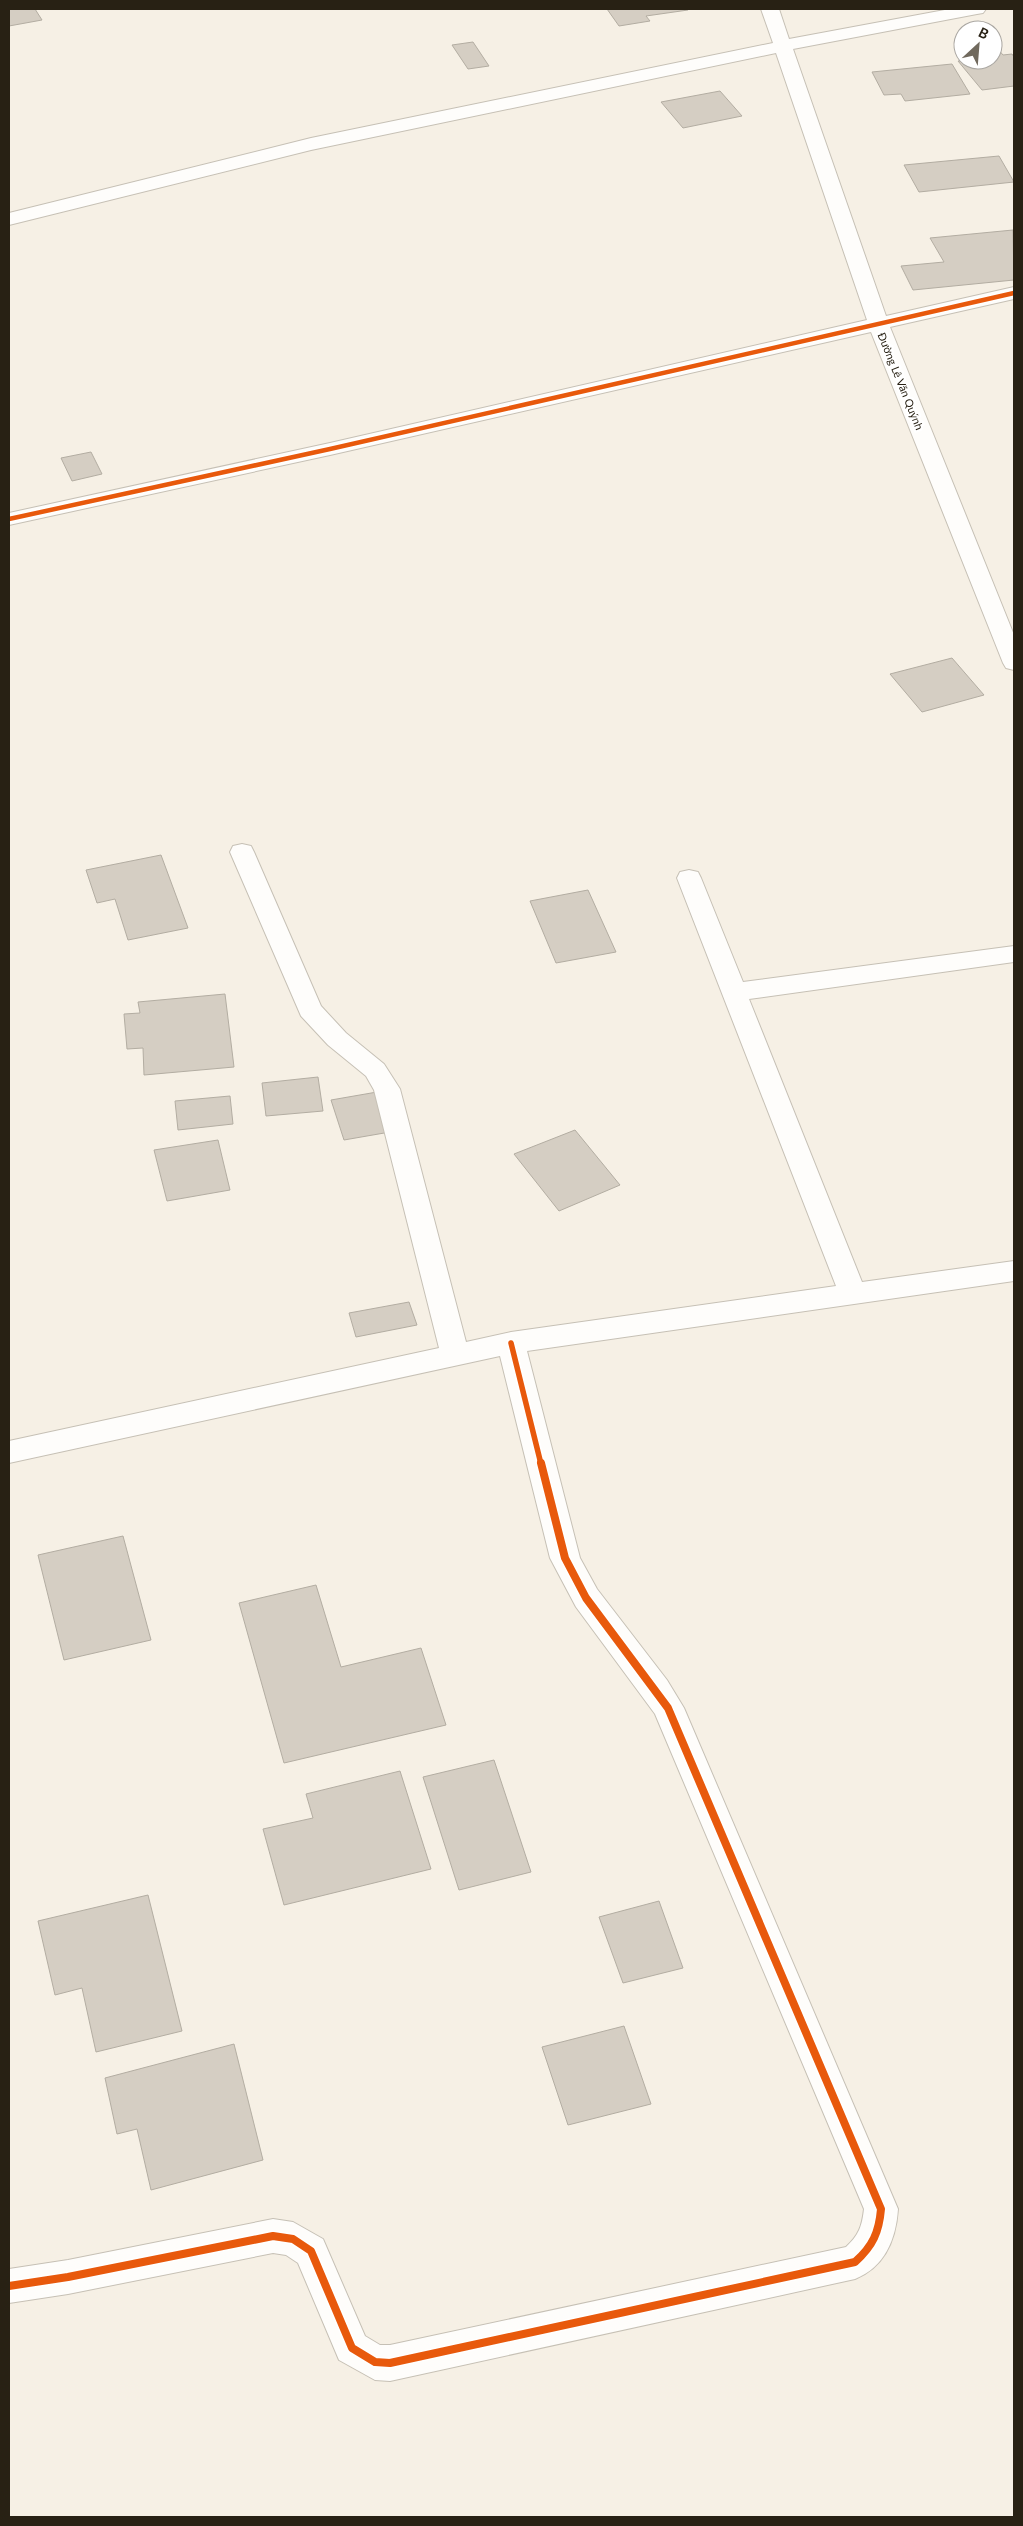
<svg xmlns="http://www.w3.org/2000/svg" width="1023" height="2526" viewBox="0 0 1023 2526" font-family="Lato,sans-serif">
<rect width="100%" height="100%" fill="#f6f0e5"/>
<!-- building -->
<path fill="#d5cec3" stroke="#b3ada2" d="M9 9H35L42 20 9 26Z
M607 9H688V10L646 16 650 21 619 26Z
M473 42 489 66 468 69 452 45Z
M998 49 1003 55 1012 54 1014 57V86L982 90 958 61 993 60V50Z
M952 64 970 94 905 101 901 94 884 95 872 72Z
M720 91 742 116 683 128 661 102Z
M999 156 1014 182 919 192 904 165Z
M1013 230 1014 280 913 290 901 266 944 262 930 238Z
M91 452 102 474 72 481 61 458Z
M952 658 984 695 922 712 890 674Z
M161 855 188 928 128 940 115 899 97 903 86 870Z
M588 890 616 952 556 963 530 901Z
M225 994 234 1067 144 1075 143 1048 127 1049 124 1014 140 1013 138 1002Z
M318 1077 323 1111 266 1116 262 1083Z
M377 1092 390 1132 344 1140 331 1100Z
M230 1096 233 1124 178 1130 175 1101Z
M575 1130 620 1185 559 1211 514 1154Z
M218 1140 230 1190 167 1201 154 1150Z
M409 1302 417 1325 356 1337 349 1313Z
M123 1536 151 1640 64 1660 38 1555Z
M316 1585 341 1667 421 1648 446 1725 284 1763 239 1603Z
M494 1760 531 1872 459 1890 423 1777Z
M400 1771 431 1869 284 1905 263 1829 313 1818 306 1794Z
M148 1895 182 2031 96 2052 82 1988 55 1995 38 1921Z
M659 1901 683 1968 623 1983 599 1917Z
M624 2026 651 2104 568 2125 542 2047Z
M234 2044 263 2160 151 2190 137 2129 117 2134 105 2078Z"/>
<g fill="none" stroke-linecap="round" stroke-linejoin="round">
<!-- minor casing -->
<g stroke="#c6c0b5" stroke-width="2">
<path id="minor" d="M761 9H779L789 39 950 9H986L983 13 977 14 793 49 886 316 1014 287V299L890 327 1014 635V670L1006 668 1003 663 871 332 330 455 9 525V513L330 443 867 320 776 53 311 150 9 225V213L311 138 773 43Z
M242 844 251 846 254 852 321 1006 346 1033 384 1064 400 1089 466 1342 511 1332 836 1286 677 878 680 872 689 870 698 872 701 878 743 982 1014 946V962L749 999 862 1282 1014 1261V1281L527 1351 580 1558 597 1589 667 1680 684 1708 898 2209C896 2239 885 2267 855 2279L390 2381 375 2380 339 2360 298 2263 286 2255 273 2253 68 2294 9 2303V2269L68 2260 273 2219 293 2222 323 2239 365 2336 380 2345H390L846 2247C859 2235 862 2226 864 2209L655 1714 576 1607 550 1558 500 1356 9 1463V1441L439 1348 374 1090 366 1076 328 1045 301 1016 230 852 233 846Z"/>
</g>
<!-- minor -->
<use href="#minor" fill="#fefdfb" fill-rule="evenodd"/>
<!-- cycleway-far2 casing -->
<g stroke="#fff" stroke-width="7">
<path id="cycleway-far2" d="M9 519 330 449 1014 293"/>
</g>
<!-- cycleway-far1 casing -->
<g stroke="#fff" stroke-width="9">
<path id="cycleway-far1" d="M511 1343 541 1464"/>
</g>
<!-- cycleway casing -->
<g stroke="#fff" stroke-width="11">
<path id="cycleway" d="M9 2286 68 2277 273 2236 293 2239 311 2251 352 2348 375 2362 390 2363 855 2262C873 2246 879 2232 881 2209L668 1708 586 1598 565 1558 541 1463"/>
</g>
<!-- cycleway-far2 -->
<use href="#cycleway-far2" stroke="#e8590c" stroke-width="4.5"/>
<!-- cycleway-far1 -->
<use href="#cycleway-far1" stroke="#e8590c" stroke-width="5.5"/>
<!-- cycleway -->
<use href="#cycleway" stroke="#e8590c" stroke-width="8"/>
</g>
<g text-anchor="middle" dominant-baseline="central" stroke-width="5" stroke-linejoin="round" paint-order="stroke">
<!-- far-street labels -->
<g font-size="11" fill="#282114" stroke="#fff">
<text transform="translate(901 381) rotate(68)">Đường Lê Văn Quýnh</text>
</g>
</g>
<!-- border -->
<rect width="1023" height="2526" fill="none" stroke="#282114" stroke-width="20"/>
<!-- north arrow -->
<g transform="translate(978 45) rotate(26)"><circle r="24" fill="#ffffff" stroke="#a9a6a1"/>
<path d="M0-4L9 19L0 12L-9 19Z" fill="#70695d"/>
<text y="-8" font-size="14" font-weight="bold" text-anchor="middle" fill="#282114">B</text>
</g>
</svg>
